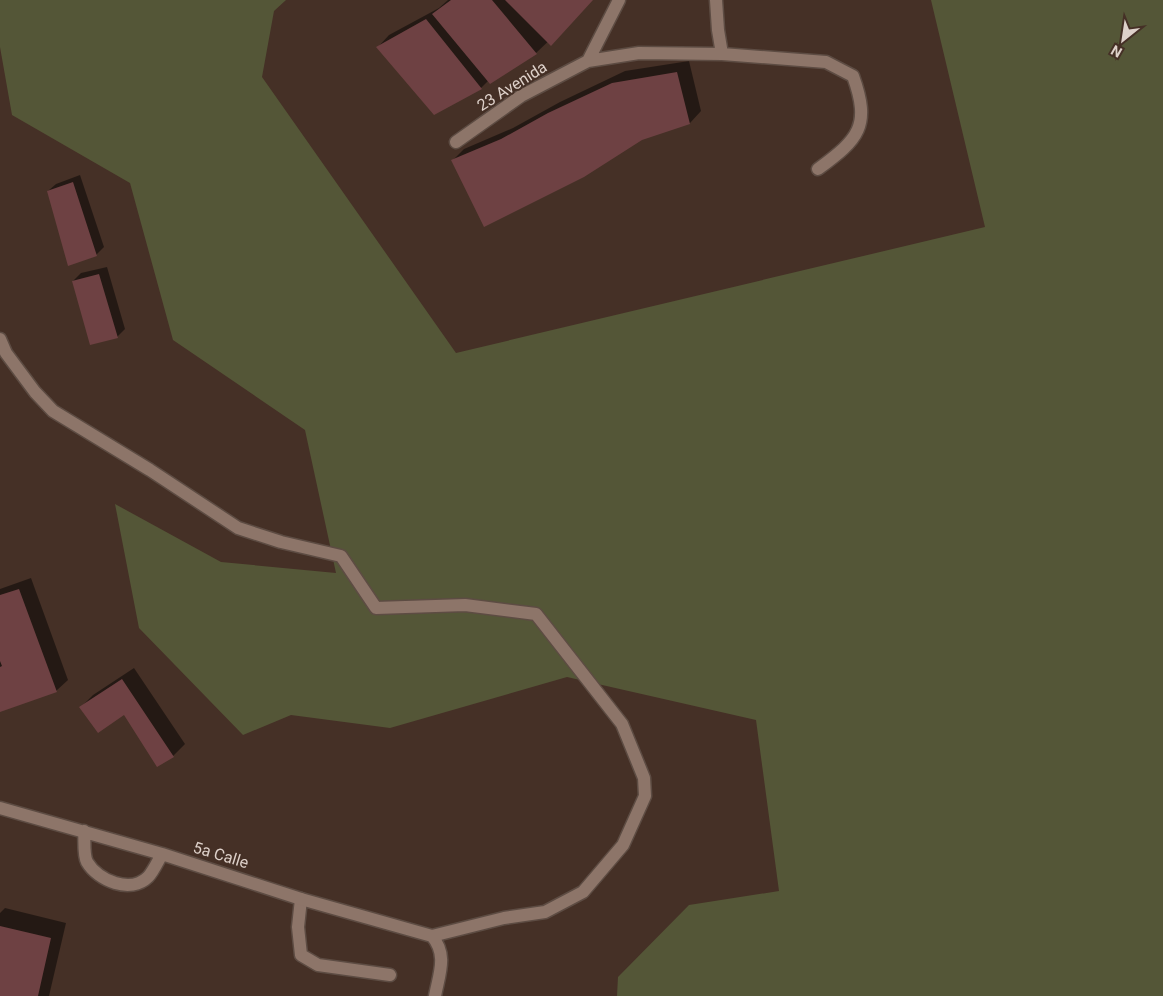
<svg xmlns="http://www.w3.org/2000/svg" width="1163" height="996" viewBox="0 0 1163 996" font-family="Roboto,sans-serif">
<rect width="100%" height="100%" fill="#453026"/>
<!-- green -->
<path fill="#545637" d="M0 0H286L274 11 262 77 456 353 985 227 931 0H1163V996H617L618 977 689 905 779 891 756 720 567 677 390 728 291 715 243 735 139 628 115 504 221 562 336 573 305 430 173 340 130 183 12 115 0 47Z"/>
<!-- shadow -->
<path fill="#0007" d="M448 0H592L536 53 490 82 489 80 481 88 435 113 378 47 389 35 439 8Z
M689 61 701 111 690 123 452 161 464 149 513 128 560 102 625 71Z
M80 175 104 247 96 255 48 191 56 184Z
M107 267 125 329 117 337 73 281 81 273Z
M31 578 68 680 56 691 0 711V589Z
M134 668 185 744 173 756 157 765 124 713 81 707 93 695Z
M5 908 66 923 49 996H0V913Z"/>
<!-- building -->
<path fill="#6e4143" d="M451 0H492L537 54 490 84 432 14Z
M505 0H593L551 46Z
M426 19 482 89 434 115 376 47Z
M677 72 690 124 642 140 584 177 484 227 451 160 501 139 548 113 612 83Z
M73 182 97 256 68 266 47 191Z
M99 274 118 338 90 345 72 281Z
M19 589 57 692 0 712V667L2 666 0 661V595Z
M122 679 174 757 157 767 124 715 98 733 79 707Z
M0 926 51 938 38 996H0Z"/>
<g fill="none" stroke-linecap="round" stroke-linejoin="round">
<!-- service casing -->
<g stroke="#5d4c43" stroke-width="15">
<path id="service" d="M301 899 298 927 301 955 318 965 390 975"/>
</g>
<!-- minor casing -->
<g stroke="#5d4c43" stroke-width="15">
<path id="minor" d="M716 0 718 30 722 54
M588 61 639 53 722 54 826 62 853 76C871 126 859 139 818 169
M456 142 521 96 588 61 619 0
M0 339 6 353 35 392 53 411 150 470 238 528 281 542 341 556 376 608 465 605 536 614 622 724 644 778 645 796 623 845 583 892 545 912 504 918 432 936
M0 808 162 854 301 899 432 936
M84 831C85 840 83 854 87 862 98 881 131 894 148 877 153 872 158 861 162 854
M432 936C448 955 439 974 435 996"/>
</g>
<!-- service -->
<use href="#service" stroke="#8d7569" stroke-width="12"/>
<!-- minor -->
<use href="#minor" stroke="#8d7569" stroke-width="12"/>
</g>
<g text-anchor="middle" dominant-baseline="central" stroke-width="4" stroke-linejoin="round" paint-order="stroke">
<!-- street labels -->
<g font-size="16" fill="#ded1ca" stroke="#453026">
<text transform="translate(512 86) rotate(-32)">23 Avenida</text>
<text transform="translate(221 855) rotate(17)">5a Calle</text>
</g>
</g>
<!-- north arrow -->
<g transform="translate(1123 40) rotate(210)" stroke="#453026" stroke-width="4" paint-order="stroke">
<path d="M0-4L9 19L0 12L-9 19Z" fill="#ded1ca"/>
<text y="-8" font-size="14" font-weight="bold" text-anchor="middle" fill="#ded1ca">N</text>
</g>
</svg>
